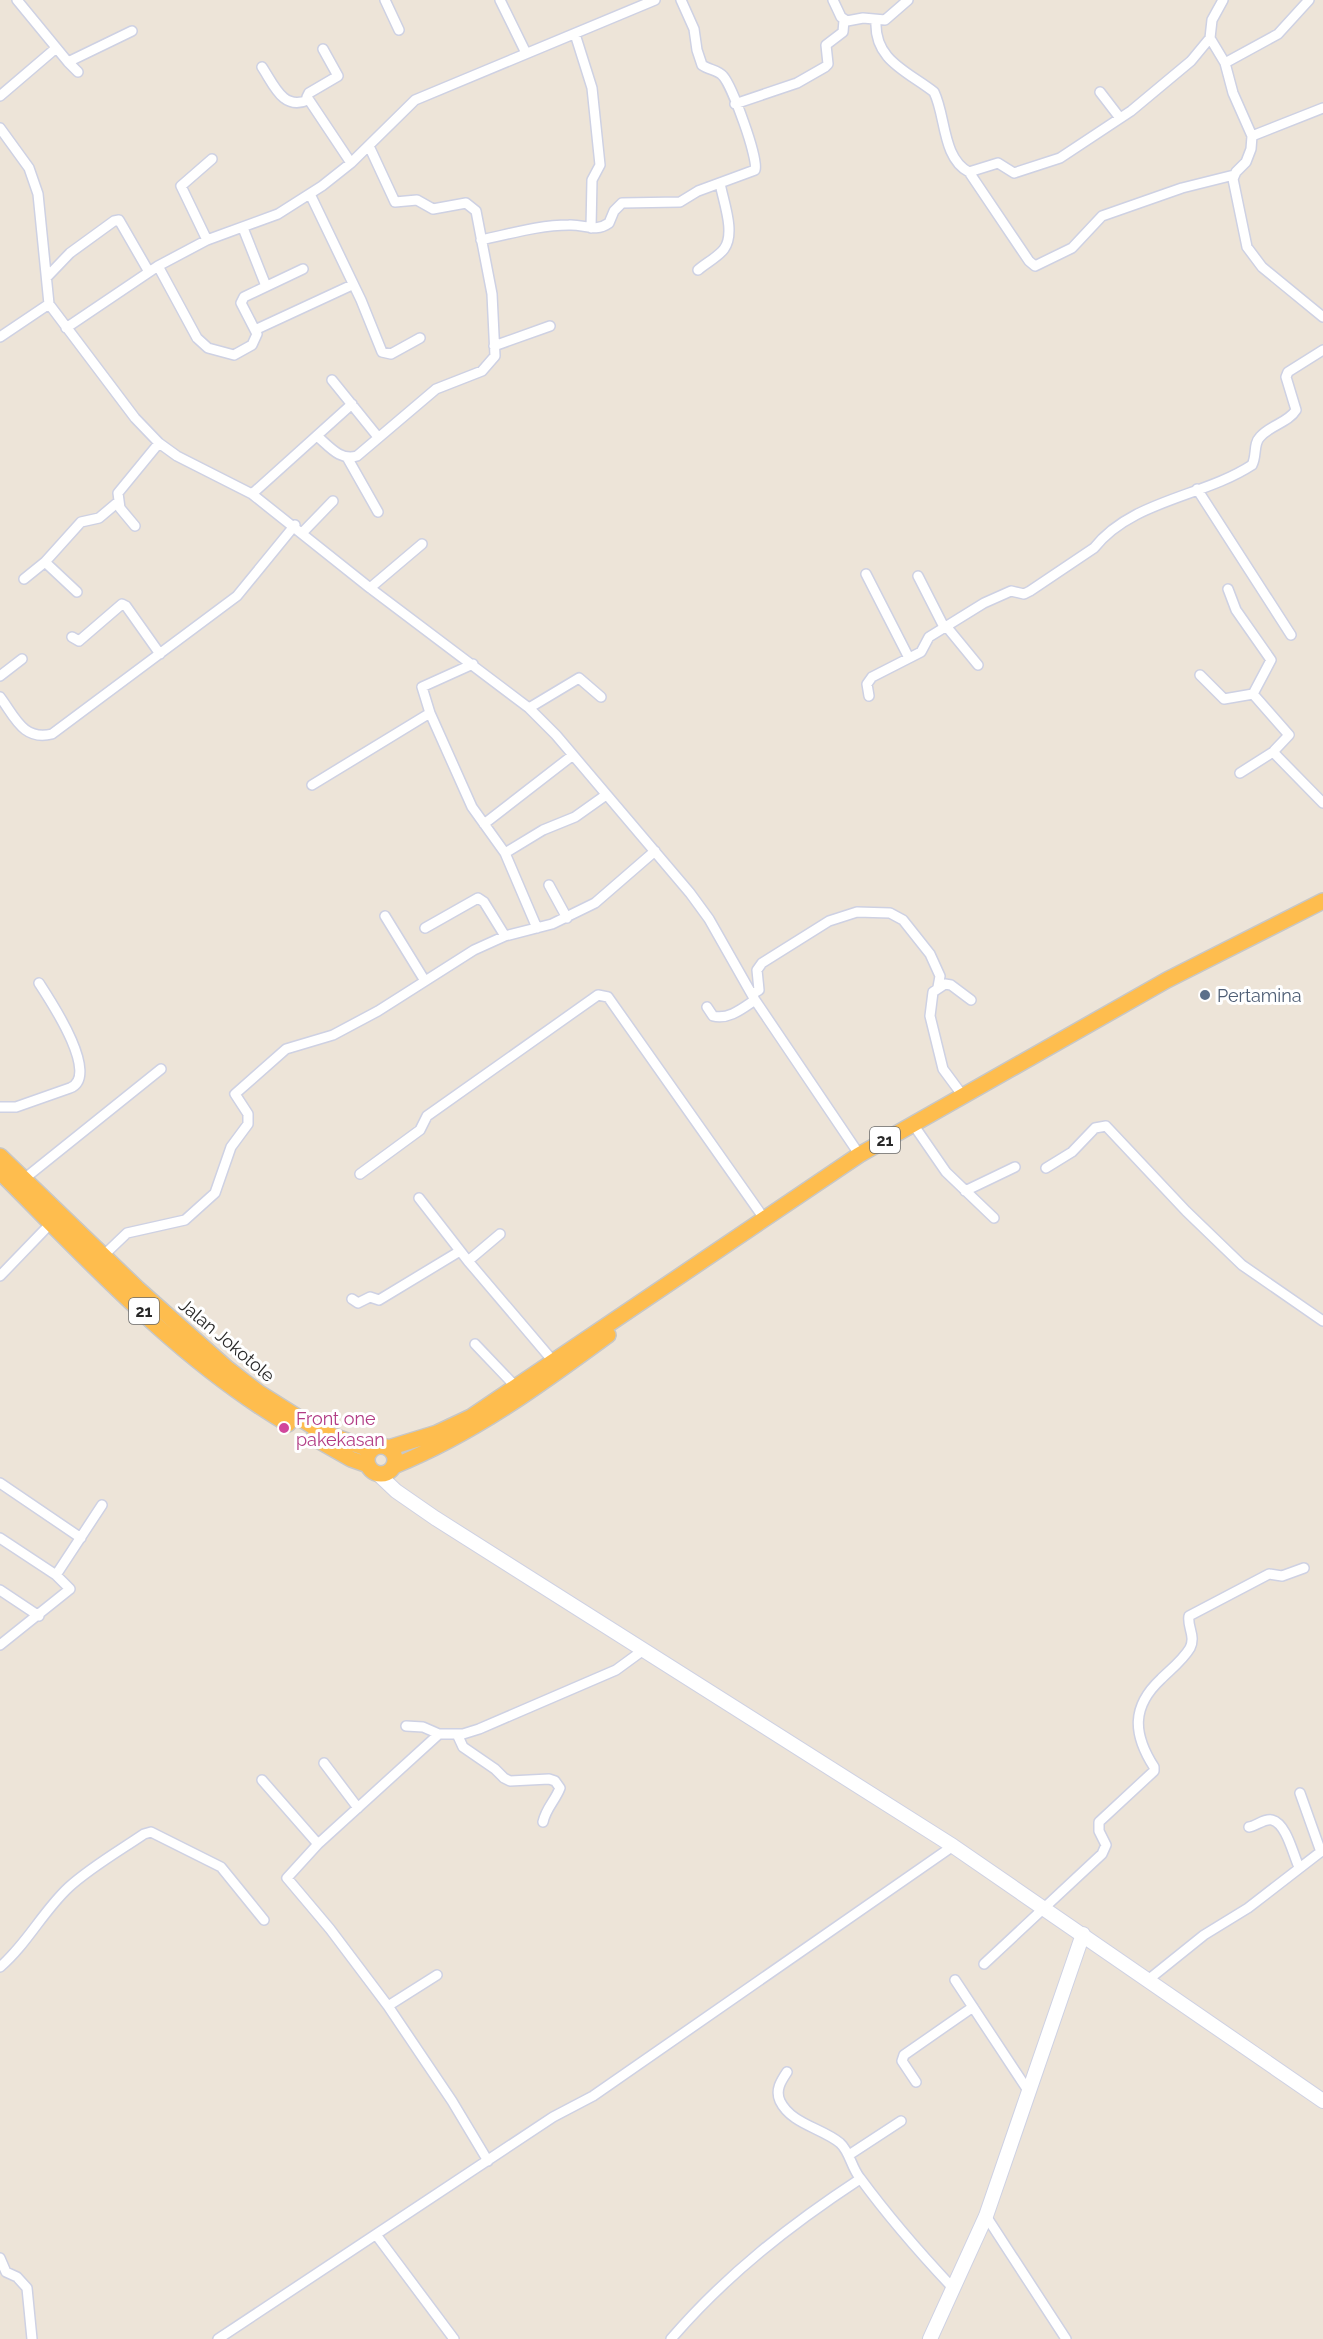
<svg xmlns="http://www.w3.org/2000/svg" width="1323" height="2339" viewBox="0 0 1323 2339" font-family="Raleway,sans-serif">
<rect width="100%" height="100%" fill="#ede4d8"/>
<g fill="none" stroke-linecap="round" stroke-linejoin="round">
<!-- minor casing -->
<g stroke="#ced1e3" stroke-width="12">
<path id="minor" d="M17 0 68 62 132 31
M385 0 399 30
M500 0 526 53
M833 0 841 17 847 21 863 18 885 20 908 0
M1223 0 1212 20 1210 38 1225 63 1233 93 1252 136 1251 149 1246 162 1236 172 1233 179 1247 247 1262 267 1323 317
M876 21C874 60 907 71 934 92 946 116 942 158 969 172L998 163 1014 173 1060 158 1131 111 1191 61 1210 38
M575 34 592 88 600 165 592 180 591 228
M323 49 338 76 309 93 307 97 351 163
M68 62 78 72
M1225 63 1278 34 1309 0
M262 67C274 85 283 111 308 100
M1100 92 1120 118
M0 96 55 49
M735 104 797 83 825 67 828 64 826 45 843 32 844 20
M0 128 29 168 38 194 49 304 0 337
M1252 136 1323 108
M969 172 1029 261 1035 266 1072 248 1102 216 1182 188 1234 175
M310 194 361 300 382 352 391 354 420 338
M243 228 266 286
M207 240 181 186 212 159
M481 240C510 234 539 225 569 225 584 224 595 233 609 223L614 211 622 203 680 202 698 191 755 170C759 159 732 86 723 76 718 70 709 70 702 65L697 50 694 29 681 0
M158 266 197 338 208 348 234 355 252 345 257 334 241 303 244 297 303 269
M698 270C706 263 718 257 724 249 736 233 723 201 720 183
M47 277 70 253 114 221 119 220 149 272
M49 304 135 418 159 443 177 456 252 494 370 588 529 708 556 735 690 893 709 919 755 1000 861 1157
M66 328 158 266 207 240 278 214 322 186 351 163 415 100 655 0
M257 329 352 285
M494 346 550 326
M332 380 378 437
M317 436C330 447 340 461 357 456L436 389 482 371 495 356 492 294 476 211 466 203 433 209 417 200 395 202 369 146
M348 459 378 512
M1197 489 1291 635
M252 494 352 404
M135 526 120 508 118 493 159 443
M303 532 333 501
M45 562 77 592
M866 574 909 658
M918 576 944 627
M24 579 45 562 81 522 99 518 118 502
M370 588 422 544
M1228 589 1236 610 1271 660 1253 694 1289 735 1273 752 1323 803
M946 626 978 665
M72 637 79 641 122 604 126 606 160 654
M1200 675 1224 699 1253 694
M0 676 22 659
M869 696 867 684 872 677 921 652 929 637 984 603 1011 591 1024 594 1030 591 1094 548C1132 500 1203 497 1252 465 1257 456 1253 444 1260 437 1270 425 1288 423 1296 410L1286 377 1288 372 1323 350
M0 697C15 717 23 741 52 734L237 596 295 525
M529 708 579 678 601 697
M430 713 422 687 473 664
M1240 773 1273 752
M312 785 430 713 472 807 505 853 537 928
M484 824 573 755
M505 853 543 830 575 817 606 795
M549 885 567 918
M385 916 425 981
M425 928 478 898 484 902 505 936
M752 994 759 990 757 970 762 963 829 921 857 912 890 913 903 920 930 954 940 976 938 987
M707 1007 713 1016C729 1020 743 1008 755 1000
M963 1096 943 1069 930 1016 933 992 945 984 951 985 971 1000
M0 1107H16L70 1088C101 1076 50 1000 39 983
M917 1130 946 1172 994 1218
M1046 1168 1072 1152 1095 1128 1106 1126 1186 1211 1242 1265 1323 1321
M360 1174 420 1130 427 1116 598 995 608 997 763 1217
M24 1179 161 1069
M965 1191 1015 1167
M419 1198 468 1261 553 1361
M104 1255 127 1233 185 1220 215 1193 231 1147 248 1124V1114L235 1094 286 1049 333 1035 378 1011 474 950 505 936 552 924 595 903 655 851
M468 1261 500 1234
M0 1276 54 1220
M352 1299 358 1303 370 1297 379 1300 460 1251
M475 1344 517 1388
M0 1483 81 1538
M0 1538 56 1575 70 1589 0 1645
M56 1575 102 1505
M0 1590 39 1616
M406 1726 423 1727 439 1734
M457 1734 463 1747 495 1769 504 1778 510 1781 549 1779 555 1781 560 1788C555 1801 546 1808 543 1822
M324 1763 358 1808
M262 1780 318 1844
M1300 1793 1321 1852
M1249 1827C1256 1826 1265 1818 1272 1820 1287 1824 1293 1855 1299 1867
M984 1964 1102 1854 1106 1845 1099 1831V1822L1154 1771V1767C1133 1734 1131 1707 1161 1679 1170 1670 1183 1660 1190 1648 1196 1636 1187 1627 1189 1616L1269 1574 1282 1576 1304 1568
M0 1967C27 1944 43 1911 69 1887 91 1867 119 1851 144 1834L151 1832 221 1867 264 1920
M955 1980 1029 2092
M1148 1980 1204 1935 1248 1908 1323 1850
M388 2006 437 1975
M787 2072C781 2081 775 2090 780 2101 791 2124 822 2128 840 2143 850 2152 851 2167 860 2178 888 2216 919 2252 952 2287
M916 2082 902 2061 904 2055 973 2007
M849 2155 901 2121
M488 2161 452 2101 388 2006 330 1929 287 1878 318 1844 439 1734H463L479 1729 616 1670 642 1651
M986 2216 1066 2339
M377 2236 454 2339
M0 2258 6 2272 17 2277 27 2288 32 2339
M218 2339 553 2117 593 2096 953 1846
M671 2339C726 2275 790 2225 860 2179"/>
</g>
<!-- secondary casing -->
<g stroke="#ced1e3" stroke-width="16">
<path id="secondary" d="M378 1474 396 1491 435 1518 953 1846 1323 2101
M930 2339 986 2216 1083 1934"/>
</g>
<!-- trunk casing -->
<g stroke="#c7c7c7" stroke-width="18">
<path id="trunk" d="M0 1156 137 1288 228 1369 258 1392 320 1431 371 1450
M0 1172C89 1261 179 1360 288 1424
M314 1438 351 1459 368 1465
M367 1460a14 14 0 1 1 28 0a14 14 0 1 1-28 0Z
M388 1448 437 1433 471 1417 859 1155 1167 980 1323 901
M394 1466C473 1434 540 1385 608 1335"/>
</g>
<!-- minor -->
<use href="#minor" stroke="#fff" stroke-width="9"/>
<!-- secondary -->
<use href="#secondary" stroke="#fff" stroke-width="14"/>
<!-- trunk -->
<use href="#trunk" stroke="#febd4e" stroke-width="15"/>
</g>
<!-- markers -->
<circle fill="#5c6f8a" stroke="#fff" stroke-width="2" cx="1205" cy="995" r="6"/>
<circle fill="#d1479c" stroke="#fff" stroke-width="2" cx="284" cy="1428" r="6"/>
<g text-anchor="middle" dominant-baseline="central" stroke-width="6" stroke-linejoin="round" paint-order="stroke">
<!-- shield labels -->
<g fill="#fff" stroke="#696969" stroke-width="1.5">
<rect x="870" y="1127" width="30" height="26" rx="4.5"/>
<rect x="129" y="1298" width="30" height="26" rx="4.5"/>
</g>
<g font-size="16" font-weight="bold" fill="#292929">
<text x="885" y="1140">21</text>
<text x="144" y="1311">21</text>
</g>
<!-- service labels -->
<g font-size="18" fill="#4e5e75" stroke="#fff" text-anchor="start">
<text x="1217" y="995">Pertamina</text>
</g>
<!-- street labels -->
<g font-size="18" fill="#292929" stroke="#fff">
<text transform="translate(227 1340) rotate(40)">Jalan Jokotole</text>
</g>
<!-- hotel labels -->
<g font-size="18" fill="#b23c85" stroke="#fff" text-anchor="start">
<text x="296" y="1418">Front one<tspan x="296" dy="21">pakekasan</tspan></text>
</g>
</g>
</svg>
